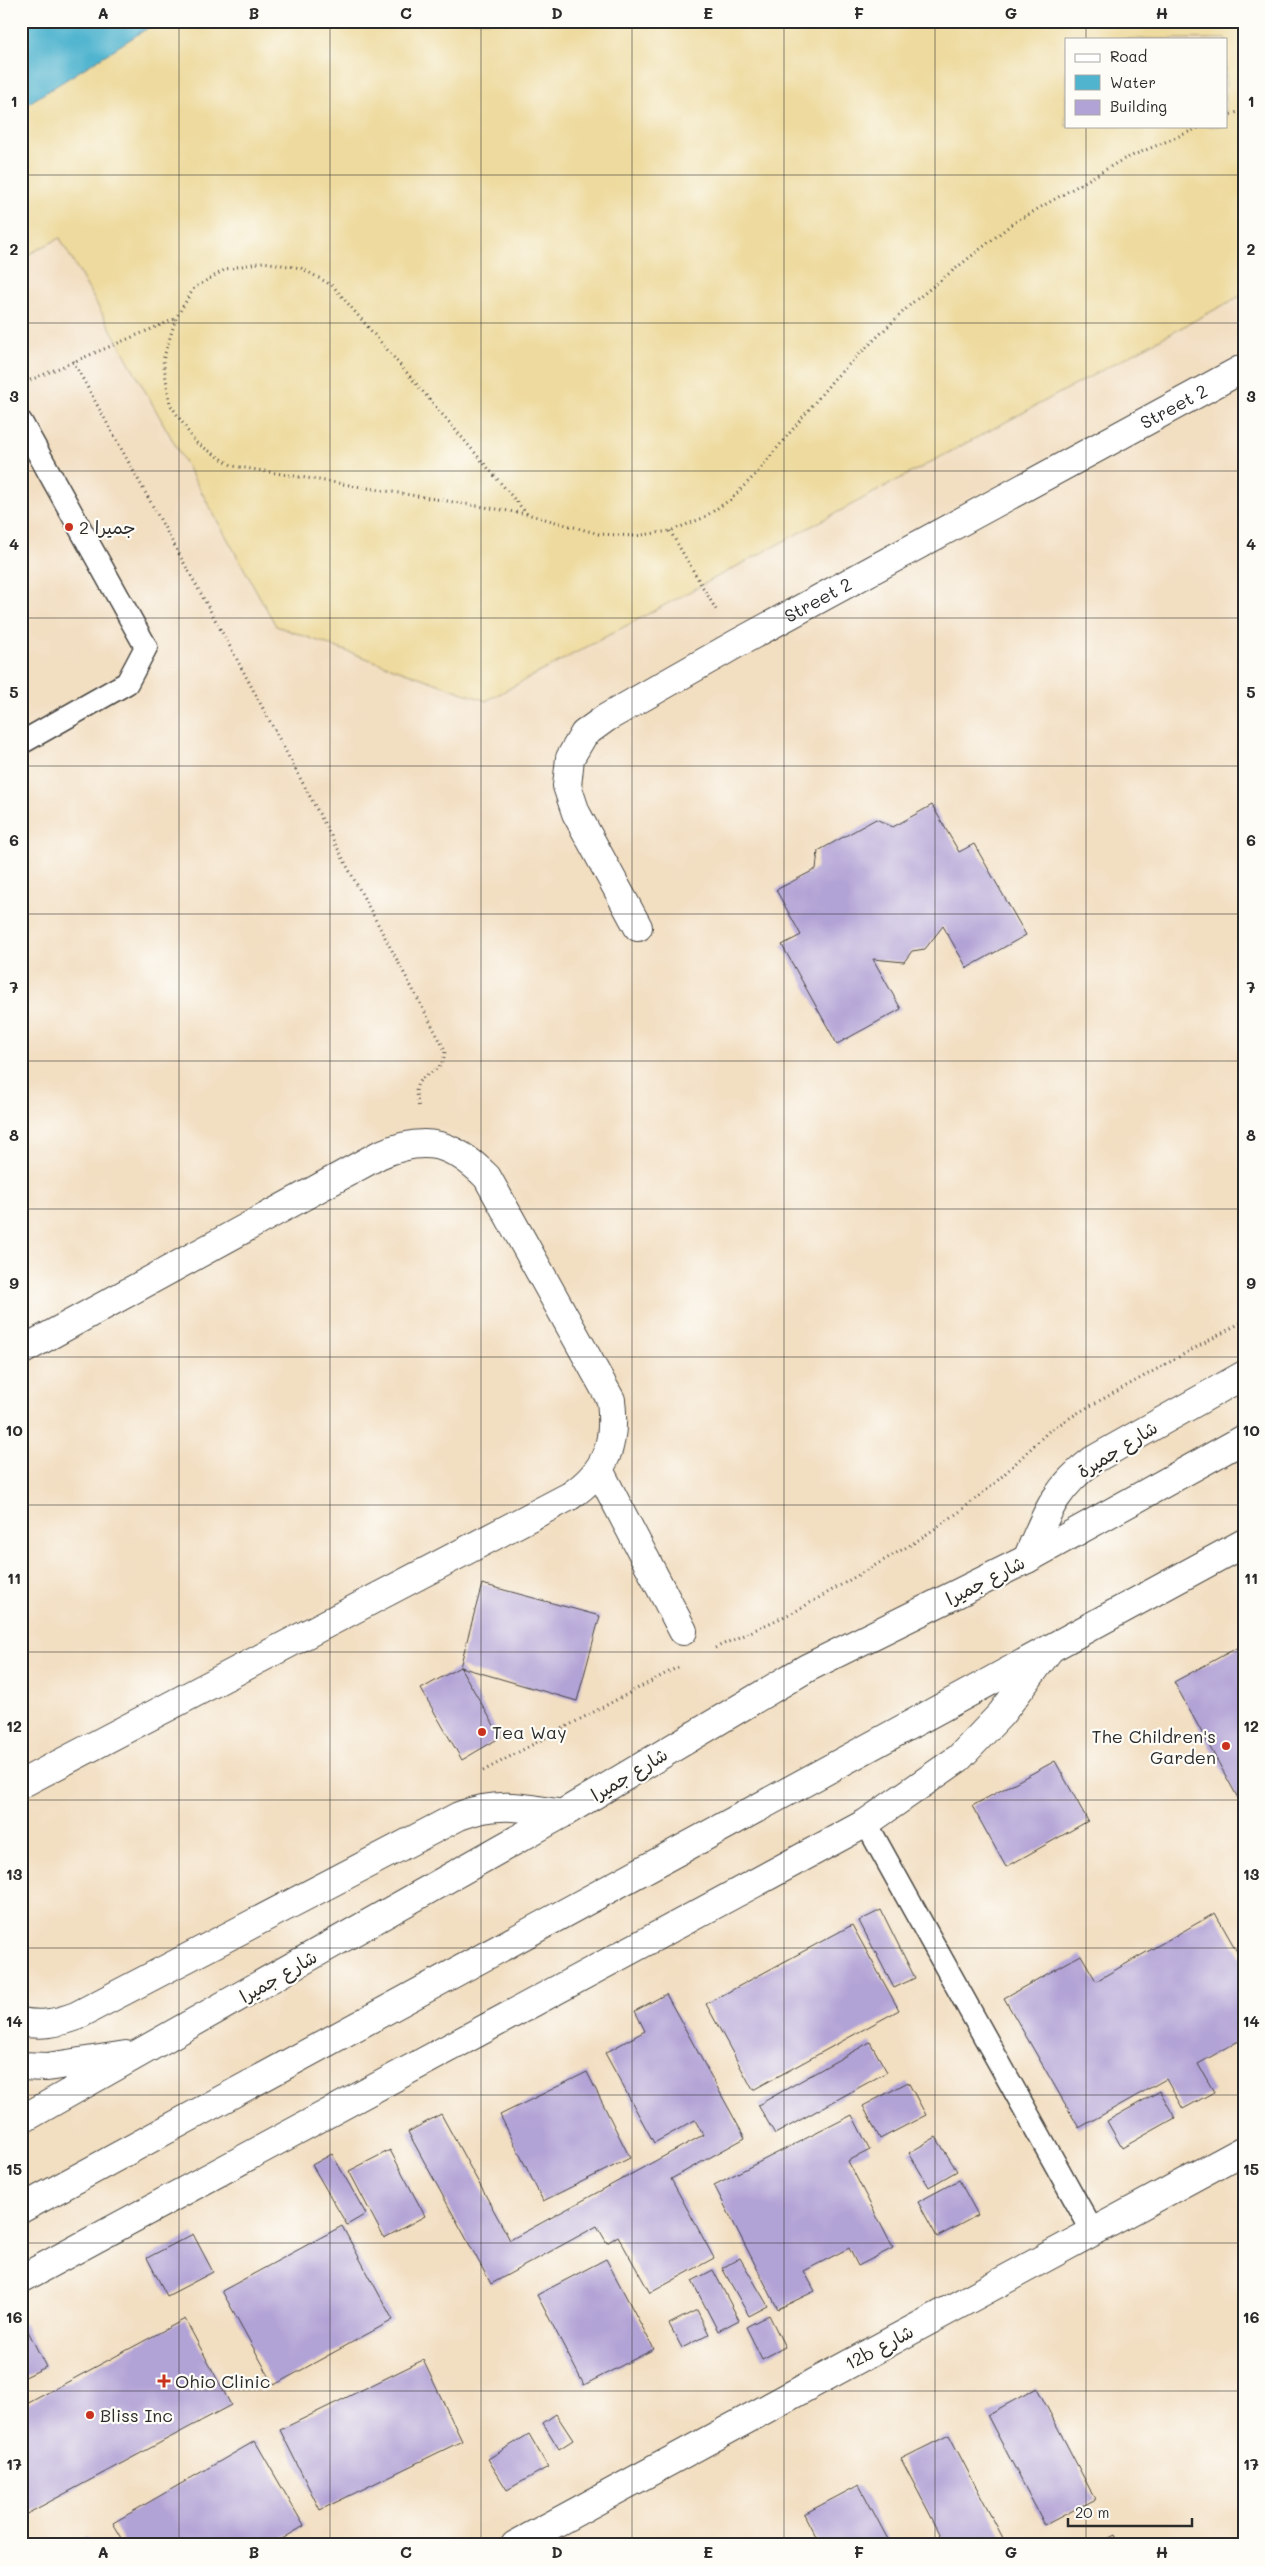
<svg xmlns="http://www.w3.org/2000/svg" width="1265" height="2566" viewBox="0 0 1265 2566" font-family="Mali,'Playpen Sans Arabic',sans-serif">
<rect width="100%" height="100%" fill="#fdfcf7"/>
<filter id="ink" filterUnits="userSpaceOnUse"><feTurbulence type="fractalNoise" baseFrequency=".02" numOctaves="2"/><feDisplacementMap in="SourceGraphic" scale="10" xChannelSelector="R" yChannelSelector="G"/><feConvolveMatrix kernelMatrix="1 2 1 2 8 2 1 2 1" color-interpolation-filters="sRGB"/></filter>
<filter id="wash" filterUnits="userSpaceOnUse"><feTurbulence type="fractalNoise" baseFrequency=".0096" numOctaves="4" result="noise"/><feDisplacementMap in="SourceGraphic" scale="20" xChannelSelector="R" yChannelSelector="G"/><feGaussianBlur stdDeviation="1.12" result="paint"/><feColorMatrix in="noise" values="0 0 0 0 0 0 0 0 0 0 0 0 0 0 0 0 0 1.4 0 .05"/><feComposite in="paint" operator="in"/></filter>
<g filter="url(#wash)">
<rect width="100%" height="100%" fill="#f2dec1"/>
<!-- sand -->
<path fill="#eeda9e" stroke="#8c8264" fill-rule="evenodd" d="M159 21H1244V294L486 701 276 626 60 238 21 258V108ZM1066 39H1226V126H1066Z"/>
<!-- water -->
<path fill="#50b4cf" stroke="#3e707d" d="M21 21H159L21 108Z"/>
<g id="blocks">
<!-- building -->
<path fill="#b2a3d6" d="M932 805 959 852 974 844 1026 935 967 968 943 926 925 949 912 951 904 962 873 959 901 1009 837 1044 782 945 801 935 776 890 816 869 818 851 876 819 893 827Z
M482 1584 600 1616 577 1701 460 1667Z
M1244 1644V1809L1174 1682Z
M460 1667 501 1737 462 1760 421 1689Z
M1055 1761 1088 1821 1006 1867 972 1806Z
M881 1910 915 1978 894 1988 859 1921Z
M1215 1913 1244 1964V2038L1198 2064 1214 2092 1183 2109 1166 2079 1079 2128 1004 1998 1081 1955 1096 1981Z
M852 1925 899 2010 753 2090 706 2004Z
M666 1994 745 2138 671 2179 714 2258 650 2293 618 2236 607 2243 597 2226 491 2284 408 2132 441 2114 510 2240 703 2135 695 2120 654 2143 605 2053 645 2031 635 2011Z
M870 2042 887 2072 775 2134 758 2105Z
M587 2072 630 2158 543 2201 500 2115Z
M908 2082 926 2115 880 2139 863 2106Z
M1160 2091 1175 2118 1122 2148 1107 2121Z
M852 2115 870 2150 848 2161 893 2248 858 2266 849 2248 804 2271 815 2291 778 2309 714 2185Z
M936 2137 957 2171 929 2187 909 2153Z
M390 2150 425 2216 384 2238 349 2171Z
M332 2154 366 2214 347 2225 312 2165Z
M959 2180 978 2215 937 2237 918 2202Z
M342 2226 393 2320 274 2385 222 2291Z
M193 2234 213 2272 167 2296 147 2258Z
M740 2258 768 2306 749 2316 722 2268Z
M606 2259 654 2349 584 2385 537 2295Z
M713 2270 739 2320 718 2331 692 2281Z
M697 2310 709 2334 682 2348 669 2324Z
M769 2315 785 2347 762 2359 746 2327Z
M185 2319 231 2405 21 2517V2407Z
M24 2323 46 2367 21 2379V2325Z
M423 2360 462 2441 320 2510 280 2430Z
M1037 2388 1095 2499 1045 2525 987 2415Z
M556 2414 573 2440 559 2449 543 2423Z
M529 2434 548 2467 507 2490 488 2459Z
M949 2435 1003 2538 991 2545H946L901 2459Z
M255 2441 304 2526 272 2545H126L113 2523Z
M859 2485 891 2545H820L804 2514Z
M1115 2535 1120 2545H1095Z
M87 2537 91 2545H74Z"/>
</g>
</g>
<g filter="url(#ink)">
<use href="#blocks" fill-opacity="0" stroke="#494642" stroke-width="1"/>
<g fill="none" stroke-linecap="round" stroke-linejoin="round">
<!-- service casing -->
<g stroke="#494642" stroke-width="25">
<path id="service" d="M21 422 146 647 127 683 21 743
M866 1823 1093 2232"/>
</g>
<!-- minor casing -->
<g stroke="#494642" stroke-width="30">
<g id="minor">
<path id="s1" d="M638 927 576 813 567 786 570 758 584 734 606 718 736 644 1244 368"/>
<path d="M21 1351 379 1155C425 1135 452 1142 487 1177L611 1400C616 1444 607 1471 570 1496L21 1784"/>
<path d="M599 1470 683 1631"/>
<path d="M1027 1559C1046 1515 1053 1490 1093 1460L1244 1375"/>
<path d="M21 2022C41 2026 57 2023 76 2016L459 1816C497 1801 523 1807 562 1814"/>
<path d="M21 2279 866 1823 959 1758 1001 1714 1050 1649"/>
<path d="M515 2545 1244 2150"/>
</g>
</g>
<!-- primary casing -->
<g stroke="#494642" stroke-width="30">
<path id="primary" d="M21 2066 47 2067 126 2055
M21 2120 562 1814 807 1668 1027 1559 1244 1439
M21 2209 1244 1543"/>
</g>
<!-- path -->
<path stroke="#494642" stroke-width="3" stroke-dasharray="1 4" stroke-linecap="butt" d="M1226 116 1244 110
M73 361 234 654 445 1050C444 1078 418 1069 416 1091 416 1096 418 1103 419 1108
M21 384 175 319
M527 514 333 286 301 268 263 262 226 269 194 288 176 318 163 360 170 404 195 442 233 466 527 514 599 534 635 536 670 531 703 518 731 499 755 475 834 379 912 303 1012 224 1122 160 1203 126
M670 531 718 613
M715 1648 796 1611 917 1541 959 1512 994 1484 1049 1431 1081 1411 1244 1321
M483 1771 678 1667"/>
<!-- service -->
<use href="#service" stroke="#fff" stroke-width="22"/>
<!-- minor -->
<use href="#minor" stroke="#fff" stroke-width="28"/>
<!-- primary -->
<use href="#primary" stroke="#fff" stroke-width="28"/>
</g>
</g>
<!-- grid -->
<path fill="none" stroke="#2b2b2b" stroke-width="1" stroke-opacity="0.55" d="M179 21V2545M330 21V2545M481 21V2545M632 21V2545M784 21V2545M935 21V2545M1086 21V39M1086 126V2545M21 175H1244M21 323H1244M21 471H1244M21 618H1244M21 766H1244M21 914H1244M21 1061H1244M21 1209H1244M21 1357H1244M21 1505H1244M21 1652H1244M21 1800H1244M21 1948H1244M21 2095H1244M21 2243H1244M21 2391H1244"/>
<!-- markers -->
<g fill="#c8321e" stroke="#fdfcf7" stroke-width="2">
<circle cx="69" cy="527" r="5"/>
<circle cx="482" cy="1732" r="5"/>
<circle cx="1226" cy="1746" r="5"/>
<path d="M161.5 2373.5h5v5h5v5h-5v5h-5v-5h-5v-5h5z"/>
<circle cx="90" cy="2415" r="5"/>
</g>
<g text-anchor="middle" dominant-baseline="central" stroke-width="4.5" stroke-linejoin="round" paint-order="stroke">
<!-- street labels -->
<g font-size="18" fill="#2b2b2b" stroke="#fdfcf7">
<text stroke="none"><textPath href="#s1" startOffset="889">Street 2</textPath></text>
<text stroke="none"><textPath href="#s1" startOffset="484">Street 2</textPath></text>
<text transform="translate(1117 1449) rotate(-32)">شارع جميرة</text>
<text transform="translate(985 1580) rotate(-27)">شارع جميرا</text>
<text transform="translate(629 1774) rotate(-31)">شارع جميرا</text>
<text transform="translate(278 1976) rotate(-30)">شارع جميرا</text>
<text transform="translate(879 2347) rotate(-28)">12b شارع</text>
</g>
<!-- poi labels -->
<g font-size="18" fill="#2b2b2b" stroke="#fdfcf7" text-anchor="start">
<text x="79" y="527">جميرا 2</text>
<text x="492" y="1732">Tea Way</text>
<text x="1216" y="1736" text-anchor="end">The Children's<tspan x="1216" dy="21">Garden</tspan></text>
<text x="175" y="2381">Ohio Clinic</text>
<text x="100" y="2415">Bliss Inc</text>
</g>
</g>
<!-- margin -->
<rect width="1265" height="2566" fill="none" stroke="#fdfcf7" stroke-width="55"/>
<!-- legend -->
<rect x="1065" y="38" width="162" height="90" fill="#fdfcf7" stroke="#a9a8a5"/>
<rect x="1075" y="54" width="25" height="8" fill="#ffffff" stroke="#a9a8a5"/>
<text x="1110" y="62" font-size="15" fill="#2b2b2b">Road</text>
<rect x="1075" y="75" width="25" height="15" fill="#50b4cf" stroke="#a9a8a5"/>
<text x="1110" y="88" font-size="15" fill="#2b2b2b">Water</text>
<rect x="1075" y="100" width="25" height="15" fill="#b2a3d6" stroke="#a9a8a5"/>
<text x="1110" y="112" font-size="15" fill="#2b2b2b">Building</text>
<!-- scale -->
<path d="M1068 2518v8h124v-8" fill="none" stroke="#2b2b2b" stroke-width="2.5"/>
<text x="1075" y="2518" font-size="15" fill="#2b2b2b" stroke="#fdfcf7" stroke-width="4" paint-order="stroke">20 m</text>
<rect x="28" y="28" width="1210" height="2510" fill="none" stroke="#2b2b2b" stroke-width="2"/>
<g font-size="16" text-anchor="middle" font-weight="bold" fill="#2b2b2b">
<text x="103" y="19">A</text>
<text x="254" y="19">B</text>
<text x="406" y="19">C</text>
<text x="557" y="19">D</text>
<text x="708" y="19">E</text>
<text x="859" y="19">F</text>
<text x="1011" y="19">G</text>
<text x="1162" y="19">H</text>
<text x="14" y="107">1</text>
<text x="1251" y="107">1</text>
<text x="14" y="255">2</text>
<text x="1251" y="255">2</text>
<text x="14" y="402">3</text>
<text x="1251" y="402">3</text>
<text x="14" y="550">4</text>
<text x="1251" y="550">4</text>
<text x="14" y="698">5</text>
<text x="1251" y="698">5</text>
<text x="14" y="846">6</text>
<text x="1251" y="846">6</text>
<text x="14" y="993">7</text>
<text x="1251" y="993">7</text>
<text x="14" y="1141">8</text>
<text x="1251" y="1141">8</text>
<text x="14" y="1289">9</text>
<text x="1251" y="1289">9</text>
<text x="14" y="1436">10</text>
<text x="1251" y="1436">10</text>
<text x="14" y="1584">11</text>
<text x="1251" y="1584">11</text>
<text x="14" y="1732">12</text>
<text x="1251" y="1732">12</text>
<text x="14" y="1880">13</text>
<text x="1251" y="1880">13</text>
<text x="14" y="2027">14</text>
<text x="1251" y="2027">14</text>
<text x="14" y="2175">15</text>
<text x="1251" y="2175">15</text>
<text x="14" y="2323">16</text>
<text x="1251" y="2323">16</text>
<text x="14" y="2470">17</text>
<text x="1251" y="2470">17</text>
<text x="103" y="2558">A</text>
<text x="254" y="2558">B</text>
<text x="406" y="2558">C</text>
<text x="557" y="2558">D</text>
<text x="708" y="2558">E</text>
<text x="859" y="2558">F</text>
<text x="1011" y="2558">G</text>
<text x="1162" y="2558">H</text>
</g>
</svg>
